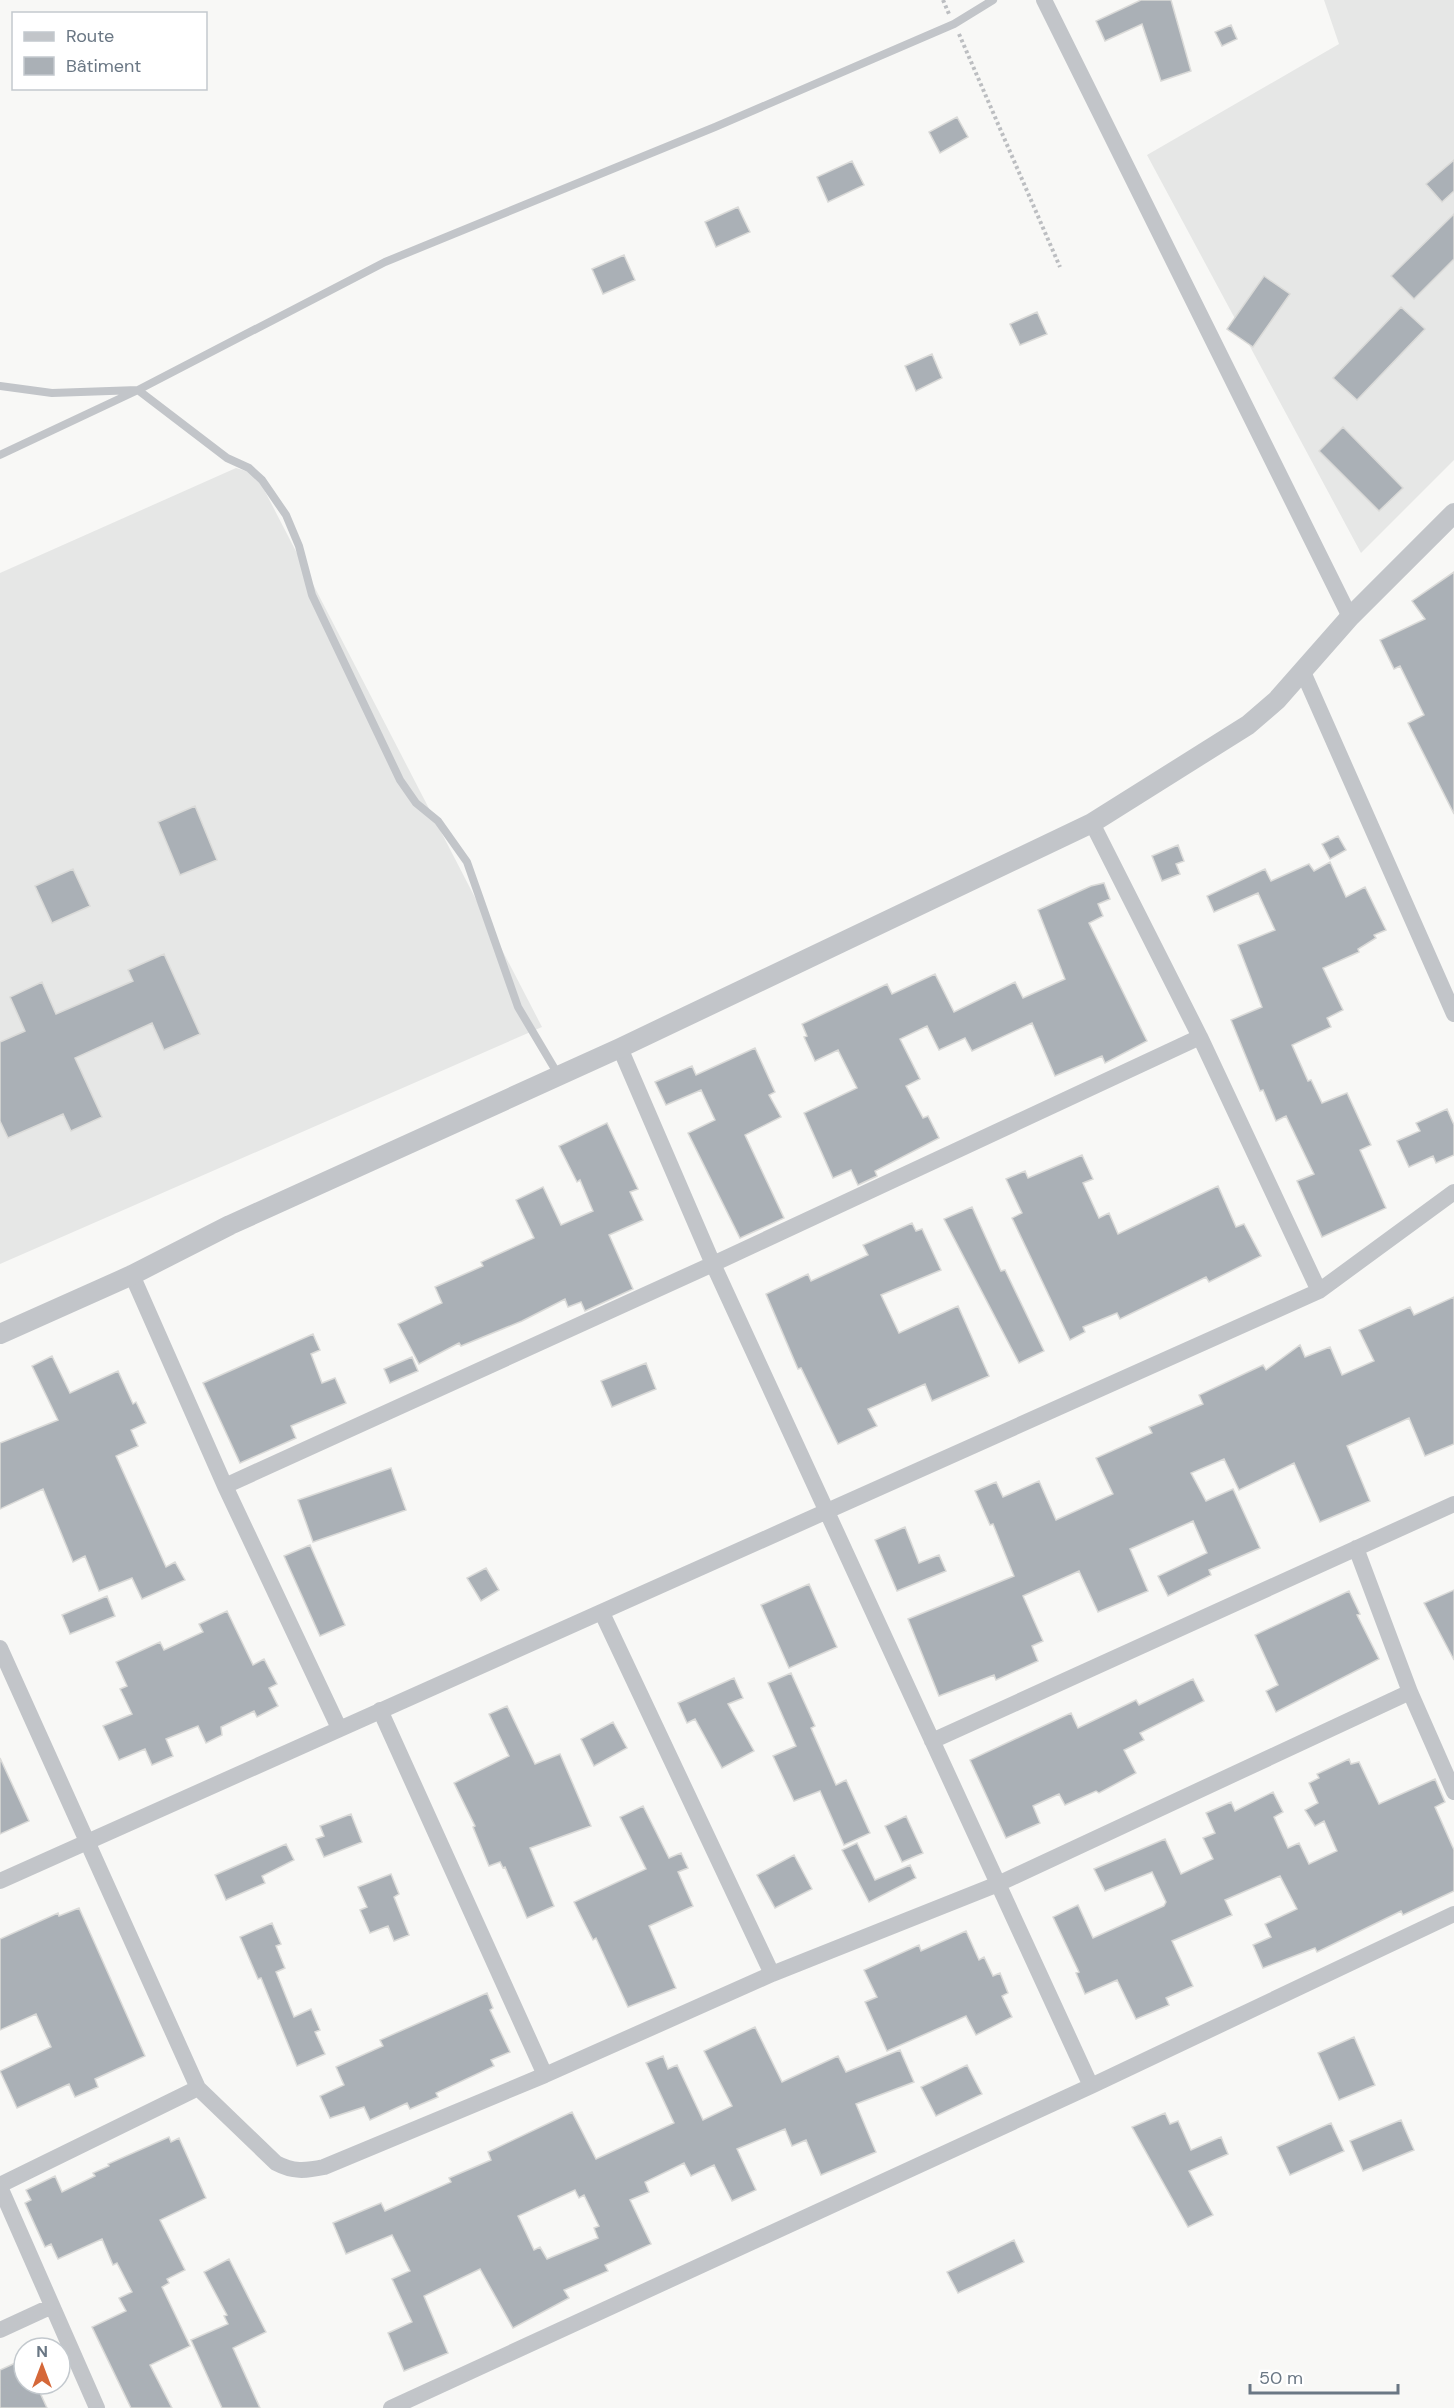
<svg xmlns="http://www.w3.org/2000/svg" width="1454" height="2408" viewBox="0 0 1454 2408" font-family="'DM Sans',sans-serif">
<rect width="100%" height="100%" fill="#f8f8f6"/>
<!-- built -->
<path fill="#e6e7e6" d="M1324 0H1454V460L1361 553 1147 155 1339 44Z
M236 468 256 474 542 1027 0 1264V573Z"/>
<!-- building -->
<path fill="#aab0b6" stroke="#dadad8" stroke-width="1.5" fill-rule="evenodd" d="M1141 0H1171L1191 71 1161 81 1142 24 1105 41 1096 21Z
M1231 25 1237 39 1222 46 1215 32Z
M957 117 968 137 940 153 929 132Z
M1454 160V191L1442 202 1426 184Z
M852 161 864 185 828 202 817 177Z
M738 207 750 232 716 247 705 222Z
M1454 214V259L1414 299 1391 276Z
M624 255 635 280 603 294 592 269Z
M1264 276 1290 294 1253 347 1227 329Z
M1401 307 1425 329 1357 400 1333 378Z
M1037 312 1047 334 1020 345 1010 324Z
M932 354 942 378 916 391 905 366Z
M1343 427 1403 488 1379 511 1319 451Z
M1454 572V814L1408 723 1424 715 1400 666 1394 669 1380 640 1425 619 1412 601Z
M195 806 217 860 180 875 158 822Z
M1338 836 1346 850 1330 859 1322 844Z
M1178 845 1184 861 1176 864 1180 874 1162 881 1152 856Z
M1330 862 1346 897 1365 887 1386 930 1374 935 1376 938 1358 949 1359 952 1323 968 1343 1010 1327 1018 1331 1027 1292 1045 1308 1081 1311 1080 1322 1103 1347 1093 1371 1145 1360 1150 1386 1208 1322 1237 1297 1181 1314 1174 1286 1116 1276 1121 1263 1090 1260 1091 1231 1020 1262 1007 1238 945 1275 930 1258 893 1214 912 1207 896 1265 869 1271 881 1309 864 1314 871Z
M73 869 90 906 52 923 35 886Z
M1104 883 1110 899 1098 904 1103 916 1089 923 1147 1041 1105 1063 1102 1056 1055 1076 1032 1023 972 1051 965 1038 939 1050 927 1026 900 1039 920 1079 906 1086 923 1118 928 1116 939 1138 875 1171 877 1176 858 1185 851 1170 833 1178 804 1113 857 1088 838 1050 815 1061 804 1037 807 1036 802 1024 887 984 892 994 935 974 954 1012 1015 982 1023 998 1065 979 1038 910 1091 886Z
M164 954 200 1034 164 1050 152 1023 75 1058 102 1117 71 1131 63 1114 8 1138 0 1121V1042L25 1031 10 997 42 982 56 1014 133 981 128 970Z
M755 1048 775 1092 769 1095 781 1117 745 1135 784 1218 740 1238 688 1133 715 1120 701 1090 666 1105 655 1082 692 1066 696 1075Z
M1447 1109 1454 1125V1155L1436 1163 1433 1156 1409 1167 1397 1141 1420 1131 1416 1123Z
M607 1123 638 1189 630 1192 643 1220 609 1235 633 1289 585 1311 581 1302 568 1307 565 1299 522 1321 461 1346 459 1343 419 1364 398 1324 442 1303 435 1287 483 1266 481 1262 534 1238 516 1200 543 1187 561 1225 593 1211 580 1180 577 1182 559 1146Z
M1082 1155 1093 1179 1083 1183 1099 1218 1109 1213 1118 1234 1218 1186 1236 1227 1244 1224 1261 1256 1209 1282 1206 1277 1120 1319 1117 1313 1083 1327 1085 1332 1070 1340 1012 1218 1022 1213 1006 1179 1025 1171 1028 1178Z
M972 1207 1001 1271 1005 1270 1044 1351 1019 1363 944 1219Z
M912 1223 916 1231 922 1229 941 1270 881 1295 899 1333 958 1306 989 1376 932 1401 925 1384 868 1409 877 1426 838 1444 801 1368 798 1369 766 1294 808 1274 811 1281 868 1255 863 1245Z
M1454 1297V1444L1425 1456 1409 1418 1347 1446 1370 1501 1320 1522 1294 1463 1239 1490 1224 1459 1191 1473 1206 1501 1233 1489 1260 1548 1209 1570 1211 1575 1168 1596 1158 1576 1207 1553 1193 1521 1130 1549 1148 1591 1098 1612 1079 1571 1023 1596 1043 1641 1032 1646 1038 1661 996 1680 994 1675 939 1696 908 1619 1014 1576 993 1524 990 1525 975 1491 996 1482 1003 1497 1039 1481 1056 1520 1113 1494 1096 1458 1152 1433 1149 1427 1203 1404 1199 1395 1263 1365 1266 1370 1300 1345 1305 1357 1330 1347 1342 1375 1374 1361 1359 1330 1410 1307 1414 1315Z
M313 1334 320 1350 311 1354 322 1383 335 1378 346 1403 291 1426 296 1438 240 1463 203 1383Z
M52 1356 70 1393 118 1371 133 1404 136 1402 146 1423 131 1430 138 1446 116 1456 166 1567 175 1562 185 1580 142 1599 132 1578 99 1591 85 1556 73 1562 43 1489 0 1509V1443L58 1420 32 1366Z
M412 1357 418 1371 390 1383 384 1369Z
M646 1363 656 1389 612 1407 601 1381Z
M391 1468 406 1510 313 1542 298 1500Z
M905 1527 919 1563 939 1555 946 1571 897 1591 875 1540Z
M310 1545 345 1625 320 1636 284 1556Z
M486 1568 499 1590 481 1601 467 1578Z
M809 1584 837 1647 789 1668 761 1605Z
M1454 1590V1660L1424 1603Z
M1349 1591 1360 1614 1357 1615 1379 1659 1276 1712 1266 1691 1278 1685 1255 1635Z
M107 1596 115 1616 70 1634 62 1615Z
M227 1611 253 1665 264 1659 277 1684 269 1688 278 1706 257 1717 254 1711 221 1727 222 1735 206 1743 198 1726 166 1739 173 1756 152 1765 145 1749 119 1760 103 1726 132 1714 120 1689 127 1686 116 1662 160 1642 164 1650 203 1632 199 1624Z
M791 1673 815 1726 811 1728 836 1785 846 1780 870 1833 844 1845 820 1791 794 1801 773 1756 796 1746 768 1683Z
M734 1678 743 1698 728 1704 754 1751 722 1768 695 1719 687 1723 678 1703Z
M1193 1679 1204 1701 1140 1733 1144 1740 1124 1750 1136 1773 1099 1793 1096 1791 1065 1805 1059 1794 1033 1806 1040 1823 1006 1838 970 1760 1071 1713 1078 1728 1136 1700 1139 1705Z
M507 1706 535 1764 560 1754 591 1826 530 1848 554 1906 527 1918 505 1867 503 1868 500 1862 489 1866 473 1827 475 1826 454 1783 509 1756 489 1714Z
M613 1722 627 1748 594 1766 581 1739Z
M0 1758 29 1821 0 1834Z
M1349 1759 1351 1764 1359 1762 1379 1804 1435 1779 1445 1802 1435 1807 1454 1850V1891L1403 1915 1401 1911 1317 1952 1315 1948 1263 1968 1253 1945 1271 1937 1265 1924 1297 1909 1280 1876 1225 1900 1232 1915 1172 1941 1193 1986 1166 1998 1169 2005 1136 2019 1117 1980 1085 1994 1076 1973 1079 1972 1053 1917 1078 1905 1093 1938 1164 1906 1166 1902 1152 1872 1105 1891 1094 1869 1165 1839 1181 1874 1213 1859 1203 1838 1215 1833 1206 1813 1231 1802 1235 1811 1273 1792 1283 1812 1274 1817 1288 1848 1299 1843 1309 1864 1337 1851 1324 1821 1315 1826 1305 1810 1318 1803 1309 1783 1319 1778 1317 1774Z
M643 1806 669 1858 681 1853 688 1868 678 1872 693 1906 649 1926 676 1988 628 2007 596 1938 593 1940 574 1902 646 1869 620 1817Z
M351 1814 362 1842 324 1857 316 1839 324 1836 320 1826Z
M906 1816 923 1853 902 1862 885 1826Z
M857 1843 875 1880 910 1865 916 1878 869 1902 842 1850Z
M286 1844 294 1860 262 1876 265 1883 226 1900 215 1875Z
M794 1855 812 1889 775 1908 757 1875Z
M391 1874 399 1894 394 1897 409 1935 394 1941 388 1926 370 1933 360 1910 367 1907 358 1887Z
M79 1908 145 2056 95 2079 98 2087 75 2097 69 2084 17 2108 0 2071 51 2047 36 2014 0 2030V1939L58 1913 59 1916Z
M272 1923 281 1944 276 1946 285 1968 276 1972 294 2017 311 2009 320 2030 315 2032 325 2054 297 2066 261 1978 258 1979 240 1937Z
M966 1931 979 1960 984 1957 993 1976 1000 1973 1008 1993 1002 1996 1012 2017 976 2035 966 2016 887 2051 865 2002 877 1997 864 1970 919 1945 921 1951Z
M487 1993 493 2008 490 2010 510 2052 491 2060 494 2066 436 2093 438 2097 410 2109 407 2103 370 2120 364 2107 330 2118 320 2096 344 2085 336 2067 383 2046 380 2040Z
M755 2027 782 2082 838 2056 846 2072 900 2050 914 2082 856 2104 876 2152 821 2175 806 2140 792 2146 785 2129 737 2149 756 2190 732 2201 714 2165 691 2176 684 2163 645 2182 649 2192 630 2200 651 2244 605 2265 608 2271 564 2290 569 2298 513 2328 480 2269 424 2296 448 2353 404 2371 388 2333 412 2322 392 2279 410 2271 392 2235 346 2254 333 2223 381 2203 385 2211 451 2182 449 2178 491 2160 488 2152 572 2112 596 2159 674 2123 646 2063 663 2056 668 2069 677 2065 703 2120 732 2106 704 2051ZM575 2190 579 2198 584 2195 599 2226 594 2228 598 2238 547 2259 540 2247 534 2250 518 2216Z
M1354 2037 1375 2085 1339 2100 1318 2053Z
M967 2065 982 2094 936 2116 921 2087Z
M1165 2113 1170 2124 1178 2121 1191 2150 1221 2137 1228 2154 1189 2171 1213 2215 1188 2227 1132 2127Z
M1401 2120 1414 2150 1363 2171 1350 2141Z
M1331 2123 1344 2151 1290 2175 1277 2147Z
M169 2137 171 2142 179 2138 206 2198 160 2220 185 2270 167 2279 169 2283 162 2287 190 2346 150 2365 172 2408H131L92 2327 126 2311 119 2298 132 2292 117 2263 113 2265 102 2239 58 2259 51 2244 45 2247 25 2203 31 2200 26 2190 55 2176 62 2192 95 2176 93 2173 109 2166 108 2164Z
M1014 2240 1024 2262 958 2293 947 2272Z
M229 2259 266 2332 233 2348 260 2408H222L191 2340 228 2324 224 2316 227 2315 204 2272Z
M24 2359V2384H36L47 2408H0V2370Z"/>
<g fill="none" stroke-linecap="round" stroke-linejoin="round">
<!-- path -->
<path stroke="#bcbec1" stroke-width="4" stroke-dasharray="3 3" stroke-linecap="butt" d="M943 0 949 14
M959 34 1060 267"/>
<!-- service -->
<path stroke="#c2c5c9" stroke-width="8" d="M0 386 52 393 138 390 227 458 249 468 262 480 286 515 299 546 312 595 400 780 416 803 438 821 467 862 518 1007 559 1076
M0 455 138 390 385 262 715 127 954 24 993 0"/>
<!-- minor -->
<path stroke="#c2c5c9" stroke-width="16" d="M1044 0 1350 617
M1303 672 1454 1014
M1092 823 1200 1037 1319 1291
M620 1048 713 1264 1091 2086
M132 1275 225 1486 339 1728
M225 1486 713 1264 1200 1037
M1356 1548 1410 1692 1454 1792
M602 1613 772 1974
M0 1648 198 2088 276 2163C293 2172 305 2171 324 2167L545 2075 772 1974 998 1884 1410 1692
M380 1710 545 2075
M932 1741 1454 1504
M0 1881 1319 1291 1454 1192
M0 2185 198 2088
M0 2187 97 2408
M0 2330 50 2307
M391 2408 1091 2086 1454 1914"/>
<!-- tertiary -->
<path stroke="#c2c5c9" stroke-width="20" d="M0 1334 132 1275 230 1225 620 1048 1092 823 1248 725 1277 700 1350 617 1454 513"/>
</g>
<!-- legend -->
<rect x="12" y="12" width="195" height="78" fill="#ffffff" stroke="#c3c9ce" stroke-width="1.5"/>
<rect x="24" y="32" width="30" height="9" fill="#c2c5c9" stroke="#c3c9ce" stroke-width="1.5"/>
<text x="66" y="42" font-size="18" fill="#6a7784">Route</text>
<rect x="24" y="57" width="30" height="18" fill="#aab0b6" stroke="#c3c9ce" stroke-width="1.5"/>
<text x="66" y="72" font-size="18" fill="#6a7784">Bâtiment</text>
<!-- north arrow -->
<g transform="translate(42 2366)"><circle r="28" fill="#ffffff" stroke="#c3c9ce" stroke-width="1.5"/>
<path d="M0-4.5L10 22L0 15L-10 22Z" fill="#d56839"/>
<text y="-9" font-size="16" font-weight="bold" text-anchor="middle" fill="#6a7784">N</text>
</g>
<!-- scale -->
<path d="M1250 2384v9h148v-9" fill="none" stroke="#6a7784" stroke-width="3"/>
<text x="1259" y="2384" font-size="18" fill="#6a7784" stroke="#ffffff" stroke-width="4.5" paint-order="stroke">50 m</text>
</svg>
